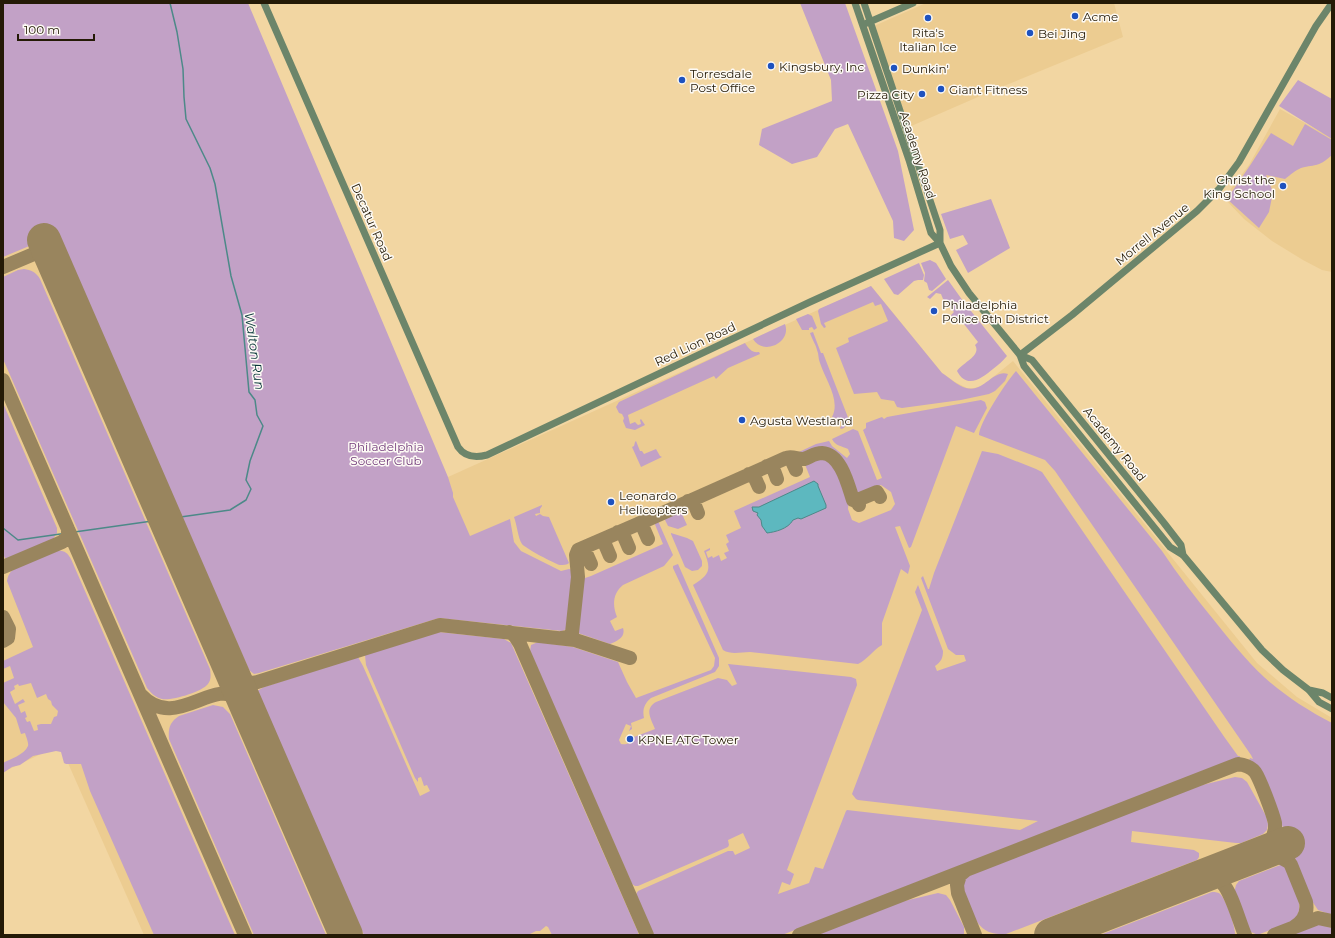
<svg xmlns="http://www.w3.org/2000/svg" width="1335" height="938" viewBox="0 0 1335 938" font-family="Montserrat,sans-serif">
<rect width="100%" height="100%" fill="#f2d6a2"/>
<!-- built -->
<path fill="#eccc91" d="M3 3 369 515 448 477 871 286 942 373 955 382 967 388H974L982 386 1013 361 1257 663 1297 697 1332 718V935H144L60 745 3 772Z
M926 3H1114L1123 37 994 90 909 127 874 26Z
M1280 109 1332 138V272L1322 270 1303 260 1272 241 1244 219 1225 199 1227 194 1249 165Z"/>
<!-- green -->
<path fill="#c2a1c6" fill-rule="evenodd" d="M3 3H248L448 477 453 493V497L470 536 510 519 514 542 521 551 561 571 569 569 573 570 574 577 569 625 567 629 562 631 439 618 259 673 254 674 249 670 58 234 3 257Z
M800 3H845L898 151 914 230 904 241 894 238 893 221 848 124 835 129 817 157 792 164 759 145 762 129 832 101 831 80Z
M1298 80 1332 99V139L1279 106Z
M1305 124 1332 140V155C1319 167 1317 164 1301 168 1296 170 1290 175 1285 179L1266 175 1273 192 1269 212 1259 228 1227 199 1251 164 1271 133 1293 146Z
M991 199 1010 248 968 273 956 250 968 244 963 235 950 239 941 214Z
M930 260 936 263 946 279 932 291 929 290 927 283 924 281 925 273 921 263Z
M919 263 924 275 923 280H918L914 281 898 295 894 294 884 279Z
M24 269C31 270 36 272 40 279L210 669C211 675 211 680 208 684 202 692 171 701 162 699 155 697 151 693 147 688L3 359V277L18 270Z
M948 280 963 301 1007 356C1003 361 998 365 993 369 982 378 967 390 957 371 962 363 982 356 975 345L978 342 960 319 958 320 952 317 951 315 954 312 943 299 941 294 936 293 930 299 927 297Z
M871 286 942 373C950 378 958 386 966 388 984 393 993 369 1008 374L1005 381 995 391 989 394 961 400 902 408 897 407 894 401 881 399 877 392 854 394 836 348 849 342 848 338 888 321 881 304 875 306 873 302 824 323 826 327 824 328 821 324 818 311 819 309Z
M808 314 812 316 817 328 814 330 812 327 809 328V330H802L796 319Z
M785 324C792 343 763 356 753 339Z
M813 332 821 353H823L849 420 844 428 841 429 840 428 843 421 832 417C841 400 825 379 820 363 818 359 819 354 817 350 816 345 812 339 810 333Z
M745 343C749 349 752 353 759 352L760 354 728 368 717 378 716 379 714 376 628 415 630 424 635 422 638 425 641 424 640 420 641 419 645 425 635 430 626 428 623 421 624 418 622 414 619 413 616 407 619 402Z
M1016 371 1162 551C1178 575 1195 597 1213 619 1229 639 1245 659 1264 677 1284 695 1307 710 1332 723V915L1318 910 1312 901 1261 772 1258 767 1249 761 1250 758 1253 759 1251 755 1055 471 1045 460 979 435C979 423 1007 381 1016 371Z
M981 400 985 402 987 408 974 433 956 426 911 547 909 548 900 526 895 527 910 566 908 574 901 569 882 623V645C873 650 867 660 858 664L750 652C741 652 731 655 723 650L693 585C711 574 711 569 704 551L710 548V550L706 552 708 558 712 556 713 558 719 555 721 561 727 558 724 553 729 551 726 544 729 542 726 535 741 528 734 511 810 477 804 462 819 456 827 457 835 464 849 498 848 509 852 520 859 523 891 510 895 504 891 492 881 485 855 495C848 479 843 451 822 450 815 449 807 454 801 457L799 452 816 444 829 441 832 446 847 458 850 454 848 449C842 446 835 446 832 439L853 429 858 431 877 480 882 478 863 430 866 428V423L882 417 884 419 887 417Z
M3 403 57 528V533L53 539 6 560 3 554Z
M636 441 640 451H642L644 454 656 449 660 456 662 457 641 467 632 447 634 446 635 442Z
M982 451 998 454 1036 469 1042 472 1225 738 1238 756H1240L1239 759 1231 760 782 935H654L636 894 638 891 728 851H733L735 855 750 848 743 833 728 840 729 845 728 847 638 886H635L632 884 530 651 531 645 538 642 573 647 618 662 627 682 636 698 711 670 714 666 715 658 673 568V566L678 564 719 658V666L715 672 651 698C645 703 642 709 644 718L631 723 632 729 629 731 631 726 626 724 619 740 621 744C627 745 632 743 634 737L655 729C651 719 644 709 656 702L718 678 727 680 732 686 737 684 728 664 851 677 856 679 857 685 787 870 794 874 790 885 782 882 778 894 809 883 815 867 823 869 846 811 847 810 1020 830 1038 821 858 800 856 799 852 794 922 610 915 592 918 585 943 651C943 658 941 662 935 666L937 671 966 661 964 655H956L948 649 921 578 923 576 928 589H929L934 573Z
M542 505V506L540 509V513L535 514 536 516 540 514 543 516 549 517 569 563C567 565 563 565 560 565 555 564 525 548 522 544 518 538 517 525 514 517Z
M676 510 682 514 687 525 678 529 668 526 664 518 665 516Z
M656 519 658 521 673 555 664 566 623 585C613 593 612 605 617 617L610 621 615 631 623 628C626 637 617 641 610 644L575 632 582 579 591 576 663 544 654 522Z
M671 533 687 538 693 541 702 561V566L698 570 692 571 685 567 671 534Z
M55 551C64 550 67 552 71 559L235 935H154L90 791 81 764H66L64 763 61 752 56 751 33 756 20 765 12 767 3 773V763C10 759 24 755 28 746 29 743 26 737 25 733L21 734 16 718 3 702V683L14 678 10 666 3 669V661L33 647 7 581C8 575 10 572 14 569ZM31 683 37 698 46 694 48 699 51 701 52 705 58 711 57 716 54 717 51 724H41L37 725 38 730 34 731 30 721 27 722 25 718 27 717 25 711 21 713 18 705 25 702 23 699 15 704 10 692 15 689 14 686 18 684 19 686Z
M439 632 504 639 511 643 638 932V935H552L548 927 546 926 540 931H536L528 935H364L257 691 264 687 358 657 363 666 420 796 430 791 427 785 424 786 421 777 418 778V782L415 778 366 665 365 655Z
M213 705 223 707 230 714 326 935H254L169 739C168 728 170 722 179 716Z
M1235 777 1242 778 1247 782 1266 816 1268 824 1267 830 1263 834 1241 843H1236L1132 831 1131 842 1194 850 1199 853V857L1197 860 1006 934C985 935 978 927 970 908 968 901 965 894 962 887L963 881 966 876 1194 787Z
M1283 864 1285 865C1291 881 1310 911 1291 922L1260 934 1258 935 1251 932 1247 927 1234 893 1236 885 1239 881Z
M1212 892C1215 892 1219 892 1221 895 1226 900 1236 928 1235 935H1100Z
M938 893 946 895 950 900 964 927V935H815L900 902Z
M1318 924 1332 928V935H1290Z"/>
<!-- water -->
<path fill="#5db8bf" stroke="#4c8988" d="M814 481 818 484V486L826 505V508L801 519 798 518 793 520C788 529 775 532 767 533L762 526 761 520 757 515 758 513 753 511 752 507H759Z"/>
<g fill="none" stroke-linecap="round" stroke-linejoin="round">
<!-- stream -->
<path stroke="#4c8988" stroke-width="1.5" d="M3 528 18 540 230 510 246 500 251 489 246 480 250 461 263 426 257 415 255 400 249 392 242 315 231 276 215 184 210 168 186 119 184 97 183 69 177 32 170 3"/>
<!-- taxiway -->
<path stroke="#99855e" stroke-width="14" d="M3 267 48 248
M3 380 245 935
M786 458C792 455 798 460 804 459 810 457 815 453 822 453 841 454 848 485 853 500L857 501 859 505
M767 466C774 466 775 474 777 479
M749 474 754 476 759 487
M688 501 694 503 698 513
M855 501 877 492 880 497
M638 524 786 458 791 459 796 470
M618 532 623 534 629 548
M599 541 604 542 610 556
M577 565 581 555 584 554 587 555 591 564
M3 567 62 542 68 537V529
M3 617 9 629 8 638 3 641
M509 632 515 636 520 644 647 935
M562 638 568 637 572 633 578 577 576 555 578 550 638 524 642 525 648 539
M231 671C238 679 243 682 254 683L440 625 575 640 630 658
M141 695C175 732 213 677 238 699 243 703 246 708 249 714
M966 870 960 875 957 885 958 893 975 935
M1179 885C1187 883 1197 878 1206 878 1212 878 1219 879 1223 884 1232 894 1239 921 1245 935
M799 935 1238 764C1245 765 1251 767 1255 772 1260 779 1273 814 1275 823V829L1269 851 1289 862 1291 865 1306 902C1308 913 1304 921 1294 927
M1274 935 1318 918 1332 921"/>
<!-- runway -->
<path stroke="#99855e" stroke-width="34" d="M44 240 346 935
M1051 935 1288 843"/>
<!-- secondary -->
<path stroke="#6c856a" stroke-width="7" d="M264 3 458 447C465 457 476 458 487 455L810 302 940 243
M855 3 909 160 931 233 940 243 951 266 969 293 1020 355 1024 366 1170 547 1183 555 1262 650 1283 670 1309 690 1319 702 1332 709
M864 3 940 230V243
M867 23 913 3
M1020 355 1072 315 1197 211 1219 189 1239 162 1316 26 1332 3
M1020 355 1032 360 1164 523 1181 545 1183 555
M1309 690 1323 693 1332 698"/>
</g>
<!-- markers -->
<g fill="#1e52bf" stroke="#fdfaf5" stroke-width="1.5">
<circle cx="1075" cy="16" r="4"/>
<circle cx="928" cy="18" r="4"/>
<circle cx="1030" cy="33" r="4"/>
<circle cx="771" cy="66" r="4"/>
<circle cx="894" cy="68" r="4"/>
<circle cx="682" cy="80" r="4"/>
<circle cx="941" cy="89" r="4"/>
<circle cx="922" cy="94" r="4"/>
<circle cx="1283" cy="186" r="4"/>
<circle cx="934" cy="311" r="4"/>
<circle cx="742" cy="420" r="4"/>
<circle cx="611" cy="502" r="4"/>
<circle cx="630" cy="739" r="4"/>
</g>
<g text-anchor="middle" dominant-baseline="central" stroke-width="3" stroke-linejoin="round" paint-order="stroke">
<!-- poi labels -->
<g font-size="12" fill="#241a06" stroke="#fdfaf5" text-anchor="start">
<text x="1083" y="16">Acme</text>
<text x="928" y="32" text-anchor="middle">Rita's<tspan x="928" dy="14">Italian Ice</tspan></text>
<text x="1038" y="33">Bei Jing</text>
<text x="779" y="66">Kingsbury, Inc</text>
<text x="902" y="68">Dunkin'</text>
<text x="690" y="73">Torresdale<tspan x="690" dy="14">Post Office</tspan></text>
<text x="949" y="89">Giant Fitness</text>
<text x="914" y="94" text-anchor="end">Pizza City</text>
<text x="1275" y="179" text-anchor="end">Christ the<tspan x="1275" dy="14">King School</tspan></text>
<text x="942" y="304">Philadelphia<tspan x="942" dy="14">Police 8th District</tspan></text>
<text x="750" y="420">Agusta Westland</text>
<text x="619" y="495">Leonardo<tspan x="619" dy="14">Helicopters</tspan></text>
<text x="638" y="739">KPNE ATC Tower</text>
</g>
<!-- street labels -->
<g font-size="12" fill="#241a06" stroke="#fdfaf5">
<text transform="translate(918 155) rotate(72)">Academy Road</text>
<text transform="translate(372 222) rotate(66)">Decatur Road</text>
<text transform="translate(1152 234) rotate(-39)">Morrell Avenue</text>
<text transform="translate(695 344) rotate(-25)">Red Lion Road</text>
<text transform="translate(1115 444) rotate(51)">Academy Road</text>
</g>
<!-- park labels -->
<g font-size="12" fill="#743d7c" stroke="#fdfaf5">
<text x="386" y="446">Philadelphia<tspan x="386" dy="14">Soccer Club</tspan></text>
</g>
<!-- water labels -->
<g font-size="13" font-style="italic" fill="#053337" stroke="#fdfaf5">
<text transform="translate(255 351) rotate(82)">Walton Run</text>
</g>
</g>
<!-- border -->
<rect width="1335" height="938" fill="none" stroke="#241a06" stroke-width="8"/>
<!-- scale -->
<path d="M18 34v6h76v-6" fill="none" stroke="#241a06" stroke-width="2"/>
<text x="24" y="34" font-size="12" fill="#241a06" stroke="#fdfaf5" stroke-width="3" paint-order="stroke">100 m</text>
</svg>
